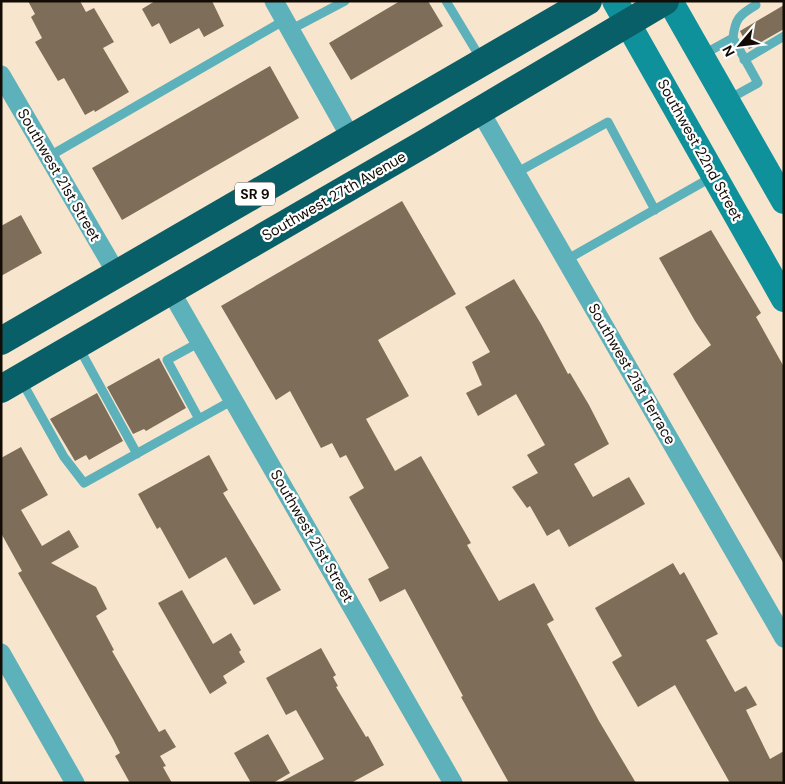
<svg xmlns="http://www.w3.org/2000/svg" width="785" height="784" viewBox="0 0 785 784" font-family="'DM Sans',sans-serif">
<rect width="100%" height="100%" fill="#f8e5cd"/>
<!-- building -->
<path fill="#7e6e59" d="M28 1H80L86 12 94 8 114 42 103 48 129 92 95 112 94 110 85 115 64 78 58 81 35 42 42 38 31 17 35 14Z
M155 1H212L224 26 204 37 199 28 170 44 159 23 152 27 142 9Z
M400 1H428L443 26 351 80 329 43Z
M784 5V29L749 49 740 31Z
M270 66 299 118 122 220 92 168Z
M402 201 456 294 378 340 409 396 366 419 395 471 421 456 471 543 467 545 499 601 534 583 554 620 547 624 599 721 636 783H509L461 697 463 696 405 589 380 602 368 579 389 568 349 497 364 488 346 455 340 458 332 443 321 448 290 391 276 400 221 306Z
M21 215 42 253 1 276V226Z
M711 230 761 313 756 317 784 367V564L673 374 711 345 695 321 659 258Z
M514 279 541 324 568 374 570 373 589 405 609 444 574 464 593 497 629 477 645 504 569 547 559 529 547 536 530 506 527 508 512 487 538 473 527 455 545 445 516 394 478 416 466 393 482 385 472 362 490 352 465 307Z
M159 358 186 408 146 431 144 429 133 434 107 387Z
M97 393 123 441 89 460 86 455 75 461 50 419Z
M21 447 48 495 21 510 42 546 69 530 79 547 51 563 96 587 107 609 96 616 114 650 112 651 159 732 165 729 176 747 160 756 166 766 163 767 172 783H130L115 756 120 753 113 739 18 573 22 571 1 533V458Z
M209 455 228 490 223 493 281 590 254 605 226 557 189 579 160 527 157 529 138 494Z
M673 563 680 575 684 572 718 634 706 640 735 692 746 686 757 705 746 710 770 759 784 751V783H730L675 685 638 707 612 662 622 656 595 608Z
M182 590 213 644 231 633 241 650 239 652 245 662 223 676 227 683 210 694 158 603Z
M321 648 336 675 333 677 338 686 336 687 366 737 368 736 384 765 351 783H279L324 759 296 710 286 715 266 678Z
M268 734 290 773 273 783H251L234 753Z"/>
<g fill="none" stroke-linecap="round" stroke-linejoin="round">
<!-- lane -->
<path stroke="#5db1ba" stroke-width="9" d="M446 1 481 59
M290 30 345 1
M733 38C735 19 739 15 756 5
M704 54 733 38 758 83 729 99
M744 60 784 36
M48 157 285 20
M516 173 608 122 655 210
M566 260 712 177
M78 346 137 454
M21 380 64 457 84 483 233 400
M199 419 167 360 200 342"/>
<!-- street -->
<path stroke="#5db1ba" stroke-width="19" d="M274 1 351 138
M1 75 117 274
M480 111 784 638
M170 290 453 783
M1 653 75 783"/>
<!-- secondary -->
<path stroke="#0f919c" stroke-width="26" d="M615 1 784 299
M670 1 784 201"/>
<!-- highway -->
<path stroke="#085f67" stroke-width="28" d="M1 341 588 1
M1 389 427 142 665 1"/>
</g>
<g text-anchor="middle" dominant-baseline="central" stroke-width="4.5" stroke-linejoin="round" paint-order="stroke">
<!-- shield labels -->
<rect fill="#fff" stroke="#595550" stroke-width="1" x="235" y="182.5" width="40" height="23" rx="4"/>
<g font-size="14" font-weight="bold" fill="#120c05">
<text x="255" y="194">SR 9</text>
</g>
<!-- street labels -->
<g font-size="15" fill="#120c05" stroke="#fff">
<text transform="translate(700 150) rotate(61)">Southwest 22nd Street</text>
<text transform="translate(59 175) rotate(60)">Southwest 21st Street</text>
<text transform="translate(334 196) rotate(-30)">Southwest 27th Avenue</text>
<text transform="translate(632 374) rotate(60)">Southwest 21st Terrace</text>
<text transform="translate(312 536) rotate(60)">Southwest 21st Street</text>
</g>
</g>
<!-- border -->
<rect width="785" height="784" fill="none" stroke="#120c05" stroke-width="5"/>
<!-- north arrow -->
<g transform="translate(740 45) rotate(242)" stroke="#ffffff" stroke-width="4" paint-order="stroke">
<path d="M0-4L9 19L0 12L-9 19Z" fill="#120c05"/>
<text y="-8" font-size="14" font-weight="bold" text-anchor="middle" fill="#120c05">N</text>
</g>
</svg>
